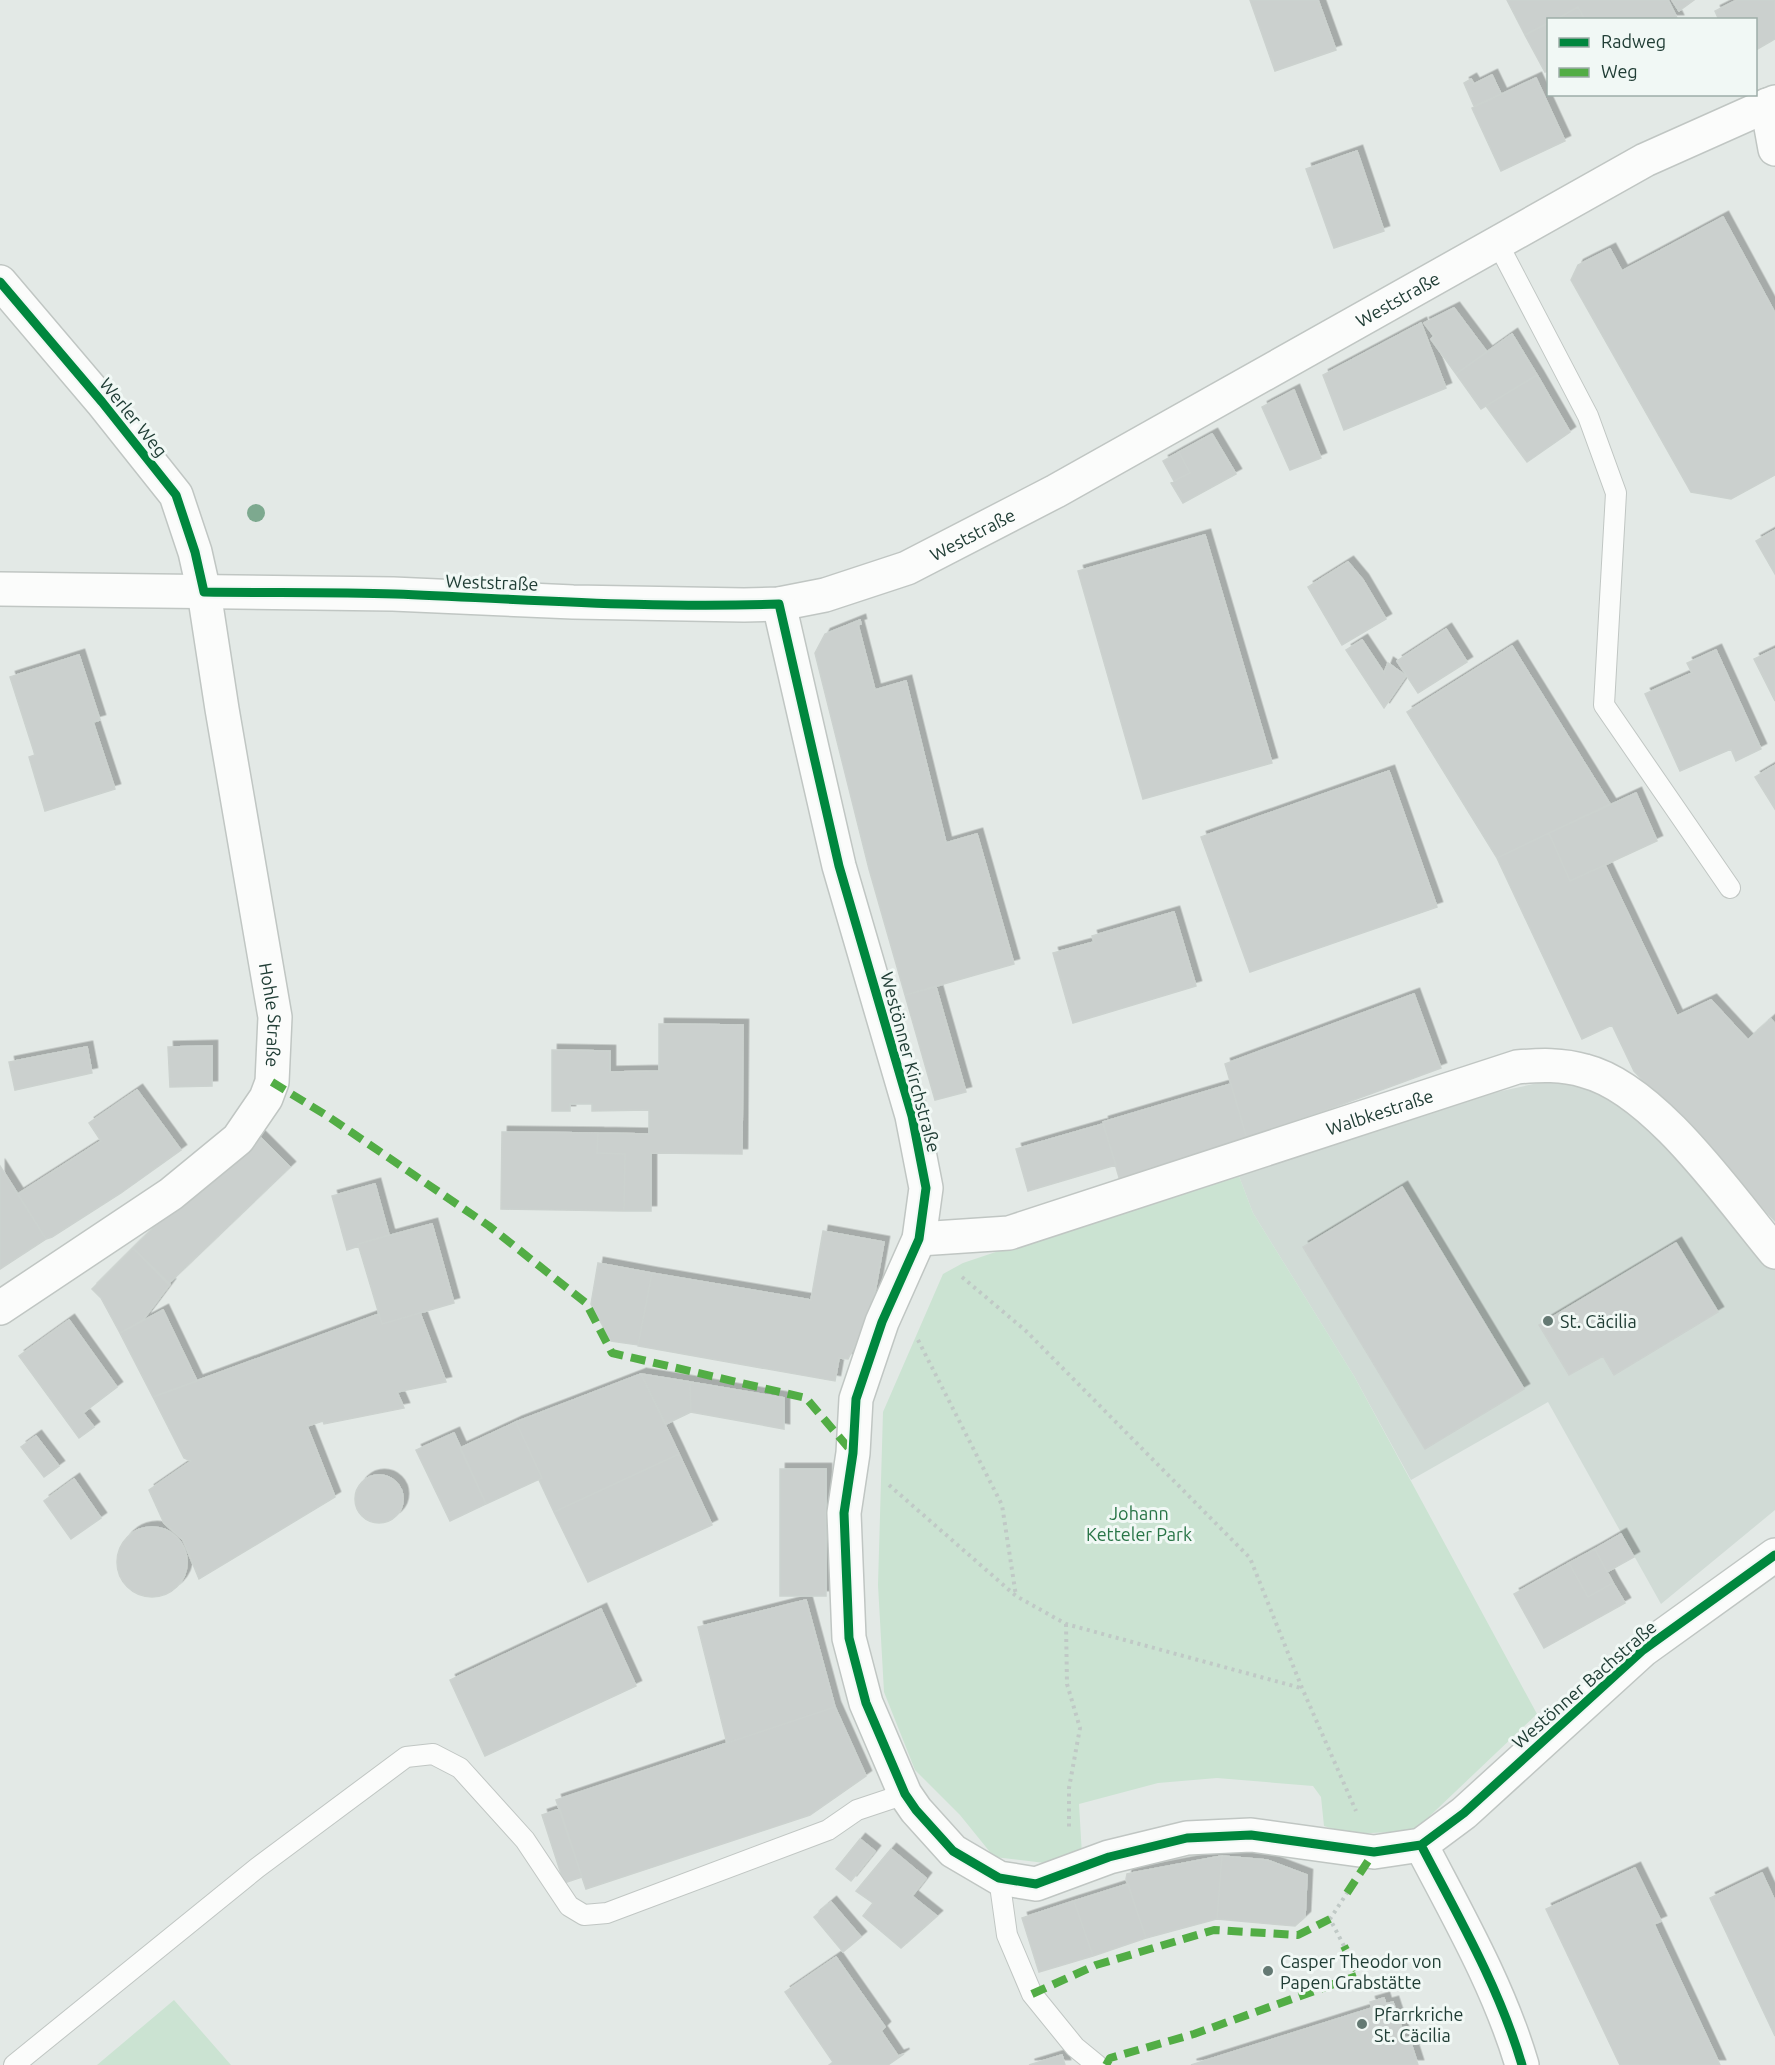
<svg xmlns="http://www.w3.org/2000/svg" width="1775" height="2065" viewBox="0 0 1775 2065" font-family="Ubuntu,sans-serif">
<defs>
<filter id="shadow"><feDropShadow dx="5.5" dy="-5.5" stdDeviation="0" flood-color="#0004"/></filter>
</defs>
<rect width="100%" height="100%" fill="#e3e9e6"/>
<!-- built -->
<path fill="#d1dbd6" d="M1552 1080 1592 1089 1650 1126 1775 1267V1510L1661 1604 1548 1402 1411 1480 1354 1376 1253 1213 1237 1171 1460 1100Z"/>
<!-- green -->
<path fill="#cbe3d2" d="M1237 1171 1253 1213 1354 1376 1537 1714 1414 1831 1350 1834 1324 1826 1321 1797 1313 1786 1217 1778 1158 1783 1079 1804 1082 1855 1053 1864 994 1857 960 1815 915 1770 884 1692 878 1585 883 1412 943 1274 963 1263Z
M174 2000 231 2065H97Z"/>
<!-- building -->
<path fill="#cbd0ce" stroke="#ccd2cf" stroke-width="1.5" filter="url(#shadow)" d="M1250 0H1318L1336 50 1275 71Z
M1507 0H1668L1678 20H1585L1578 7 1555 20H1548V23L1525 35Z
M1672 0H1694L1679 11Z
M1737 0H1775V39L1756 50V20H1719L1715 11Z
M1578 7 1585 20H1555Z
M1548 23V71L1545 72 1525 35Z
M1492 75 1501 94 1474 106 1464 83 1471 79 1474 84Z
M1536 78 1565 141 1501 171 1472 108Z
M1357 151 1384 231 1334 248 1306 169Z
M1723 217 1775 313V475L1731 499 1691 492 1571 280 1578 265 1610 249 1622 271Z
M1454 308 1487 352 1456 374 1431 339 1434 336 1424 323Z
M1421 323 1446 388 1344 430 1323 375Z
M1512 334 1537 375 1481 409 1456 374Z
M1537 375 1570 432 1527 462 1486 406Z
M1294 390 1321 458 1290 470 1262 407Z
M1212 434 1236 474 1183 503 1171 483 1190 473 1179 452Z
M1179 452 1190 473 1174 481 1163 461Z
M1775 530V574L1756 541Z
M1205 535 1272 763 1143 799 1078 571Z
M1348 562 1363 580 1386 619 1342 645 1308 587Z
M860 620 861 624 858 625 875 690 906 681 946 843 977 834 1014 964 905 995 869 869 815 653 825 634Z
M1446 629 1467 662 1418 693 1397 661Z
M1362 640 1384 673 1388 663 1406 676 1384 708 1346 650Z
M1512 646 1610 804 1497 858 1407 712Z
M1775 649V701L1754 659Z
M1716 650 1761 749 1736 761 1731 749 1680 771 1645 694 1692 673 1687 663Z
M79 655 100 720 93 722 115 789 45 811 29 757 35 755 10 677Z
M1775 765V809L1755 777Z
M1389 771 1437 907 1250 972 1201 837Z
M1636 793 1657 841 1570 881 1549 833Z
M1549 833 1570 881 1605 865 1677 1016 1711 1000 1748 1040 1771 1019 1775 1024V1221L1634 1071 1612 1025 1582 1039 1497 858Z
M1174 912 1196 986 1073 1023 1053 953 1094 942 1092 936Z
M936 987 966 1092 935 1100 905 995Z
M1414 994 1441 1068 1247 1139 1225 1064Z
M659 1024 743 1025 742 1154 651 1153V1211H624L625 1154 597 1153 598 1133 649 1134V1110L592 1111V1104H570V1111H552V1050L610 1051V1072L659 1071Z
M212 1046V1086L170 1087 168 1047Z
M87 1047 92 1073 15 1090 9 1062Z
M1231 1084 1247 1139 1120 1181 1103 1122Z
M137 1090 181 1150 121 1193 52 1237 46 1239 18 1194 101 1141 89 1123Z
M1103 1124 1116 1165 1028 1191 1016 1149Z
M253 1130 290 1167 168 1284 133 1248Z
M502 1132 598 1133 597 1153 625 1154 624 1211 501 1209Z
M0 1166 46 1239 0 1269Z
M375 1184 389 1235 358 1244 359 1246 347 1250 332 1196Z
M1402 1187 1524 1389 1425 1449 1303 1247Z
M432 1224 454 1303 382 1324 358 1244Z
M823 1231 884 1242 871 1314 848 1359 839 1358 835 1381 638 1346 652 1273 811 1300Z
M1676 1243 1718 1312 1614 1375 1603 1356 1569 1375 1539 1325Z
M133 1248 170 1284 143 1320 120 1333 101 1298 92 1289Z
M598 1263 652 1273 638 1345 611 1341 591 1304Z
M163 1310 197 1381 153 1397 120 1333Z
M420 1313 446 1382 397 1392 404 1408 324 1424 323 1421 307 1426 335 1497 199 1579 183 1540 164 1523 149 1490 191 1461 184 1458 153 1397 379 1314 382 1324Z
M69 1320 117 1387 83 1413 94 1427 79 1438 19 1356Z
M641 1374 690 1382 691 1412 666 1424Z
M641 1374 679 1454 554 1512 539 1480 542 1478 516 1422Z
M690 1382 784 1398V1429L691 1412Z
M516 1422 542 1478 486 1504 460 1448Z
M454 1433 486 1504 450 1521 416 1450Z
M36 1436 59 1466 44 1477 21 1447Z
M679 1454 712 1525 588 1582 554 1512Z
M780 1469H826V1596H780Z
M355 1499a24 24 0 1 1 48 0a24 24 0 1 1-48 0Z
M74 1479 101 1518 71 1539 44 1501Z
M117 1562a35 35 0 1 1 70 0a35 35 0 1 1-70 0Z
M1621 1534 1634 1557 1607 1572 1595 1549Z
M1595 1549 1613 1583 1588 1597 1569 1563Z
M1569 1563 1588 1597 1613 1583 1625 1603 1544 1648 1514 1594Z
M806 1600 835 1707 727 1743 698 1627Z
M601 1609 636 1686 485 1756 450 1680Z
M835 1707 866 1776 810 1815 586 1889 556 1800Z
M560 1809 582 1877 564 1883 542 1815Z
M860 1839 875 1851 851 1881 836 1869Z
M891 1849 926 1878 912 1896 937 1916 901 1948 863 1916 873 1903 856 1891Z
M1222 1856 1267 1860 1307 1875 1305 1917 1295 1926 1217 1919Z
M1222 1856 1217 1919 1146 1938 1126 1879 1127 1874Z
M1635 1868 1661 1921 1654 1924 1720 2065H1620L1546 1909Z
M1762 1873 1775 1901V2036L1710 1898Z
M1128 1884 1146 1938 1093 1956 1074 1901Z
M1074 1901 1093 1956 1039 1972 1022 1918Z
M831 1902 861 1937 843 1952 814 1917Z
M836 1957 885 2027 881 2031 898 2056 904 2054 888 2065H829L833 2062 785 1992Z
M1384 1998 1386 2004 1393 2002 1405 2038 1409 2037 1418 2065H1191L1372 2008 1370 2002Z
M1062 2055 1065 2065H1029Z"/>
<g fill="none" stroke-linecap="round" stroke-linejoin="round">
<!-- service casing -->
<g stroke="#c0c6c3" stroke-width="22">
<path id="service" d="M1497 242 1588 416 1616 493 1604 705 1730 888
M999 1878 1007 1935 1032 1994 1075 2047 1097 2065
M14 2065 257 1868 406 1757 433 1754 460 1768 525 1840 569 1906 584 1915 607 1913 828 1830 857 1810 905 1794"/>
</g>
<!-- minor casing -->
<g stroke="#c0c6c3" stroke-width="36">
<g id="minor">
<path d="M1767 105 1775 149"/>
<path id="s1" d="M0 282 102 402 176 495 195 552 204 592 222 709 275 1017 272 1082 266 1098 238 1139 171 1194 0 1308"/>
<path id="s2" d="M0 589 393 594 573 602 744 605 779 604 825 595 907 568 1056 491 1645 160 1775 102"/>
<path d="M779 604 839 866 912 1116 926 1188 919 1239 882 1322 856 1399 853 1453 844 1513 849 1638 866 1703 905 1794 916 1810 953 1851 999 1878 1036 1884 1109 1857 1187 1838 1251 1835 1374 1852 1421 1845 1464 1813 1643 1650 1775 1555"/>
<path id="s3" d="M919 1239 1009 1233 1517 1067C1540 1065 1562 1064 1585 1071 1655 1089 1729 1197 1775 1252"/>
<path d="M1421 1845C1458 1916 1499 1987 1522 2065"/>
</g>
</g>
<!-- path -->
<path stroke="#c0c9c6" stroke-width="4" stroke-dasharray="3 4.5" stroke-linecap="butt" d="M962 1277 1026 1331 1250 1558 1302 1688 1356 1811
M918 1340 1002 1505 1016 1596
M889 1485 1016 1596 1066 1624 1301 1688
M1066 1624 1067 1684 1080 1728 1069 1788V1831
M1344 1946 1330 1919 1347 1893"/>
<!-- service -->
<use href="#service" stroke="#fbfcfb" stroke-width="20"/>
<!-- minor -->
<use href="#minor" stroke="#fbfcfb" stroke-width="33"/>
<!-- quiet -->
<path stroke="#52ad45" stroke-width="8" stroke-dasharray="15 8" stroke-linecap="butt" d="M272 1082 329 1117 489 1226 586 1303 612 1353 806 1398 853 1453
M1347 1893 1374 1852
M1032 1994 1096 1965 1214 1930 1298 1935 1330 1919
M1106 2065 1110 2058 1194 2034 1359 1975 1344 1946"/>
<!-- cycleway casing -->
<g stroke="#f1f8f5" stroke-width="13">
<path id="cycleway" d="M0 282 102 402 176 495 195 552 204 592C267 593 332 592 395 594 523 599 651 609 779 604L839 866 912 1116 926 1188 919 1239 882 1322 856 1399 853 1453 844 1513 849 1638 866 1703 905 1794 916 1810 953 1851 999 1878 1036 1884 1109 1857 1187 1838 1251 1835 1374 1852 1421 1845 1464 1813 1643 1650 1775 1555
M1421 1845C1458 1916 1499 1987 1522 2065"/>
</g>
<!-- cycleway -->
<use href="#cycleway" stroke="#00873e" stroke-width="9"/>
</g>
<!-- trees -->
<circle fill="#7da98f" cx="256" cy="513" r="9"/>
<!-- markers -->
<g fill="#647973" stroke="#f1f8f5" stroke-width="2">
<circle cx="1548" cy="1321" r="6"/>
<circle cx="1268" cy="1971" r="6"/>
<circle cx="1362" cy="2024" r="6"/>
</g>
<g text-anchor="middle" dominant-baseline="central" stroke-width="6" stroke-linejoin="round" paint-order="stroke">
<!-- street labels -->
<g font-size="18" fill="#203d35" stroke="#f1f8f5">
<text stroke="none"><textPath href="#s2" startOffset="1472">Weststraße</textPath></text>
<text transform="translate(134 417) rotate(51)">Werler Weg</text>
<text stroke="none"><textPath href="#s2" startOffset="986">Weststraße</textPath></text>
<text transform="translate(492 582) rotate(2)">Weststraße</text>
<text stroke="none"><textPath href="#s1" startOffset="806">Hohle Straße</textPath></text>
<text transform="translate(911 1062) rotate(75)">Westönner Kirchstraße</text>
<text stroke="none"><textPath href="#s3" startOffset="480">Walbkestraße</textPath></text>
<text transform="translate(1584 1684) rotate(-41)">Westönner Bachstraße</text>
</g>
<!-- poi labels -->
<g font-size="18" fill="#203d35" stroke="#f1f8f5" text-anchor="start">
<text x="1560" y="1321">St. Cäcilia</text>
<text x="1280" y="1961">Casper Theodor von<tspan x="1280" dy="21">Papen Grabstätte</tspan></text>
<text x="1374" y="2014">Pfarrkriche<tspan x="1374" dy="21">St. Cäcilia</tspan></text>
</g>
<!-- park labels -->
<g font-size="18" fill="#297547" stroke="#f1f8f5">
<text x="1139" y="1513">Johann<tspan x="1139" dy="21">Ketteler Park</tspan></text>
</g>
</g>
<!-- legend -->
<rect x="1547" y="18" width="210" height="78" fill="#f1f8f5" stroke="#9dada8" stroke-width="1.5"/>
<rect x="1559" y="38" width="30" height="9" fill="#00873e" stroke="#9dada8" stroke-width="1.5"/>
<text x="1601" y="48" font-size="18" fill="#203d35">Radweg</text>
<rect x="1559" y="68" width="30" height="9" fill="#52ad45" stroke="#9dada8" stroke-width="1.5"/>
<text x="1601" y="78" font-size="18" fill="#203d35">Weg</text>
</svg>
